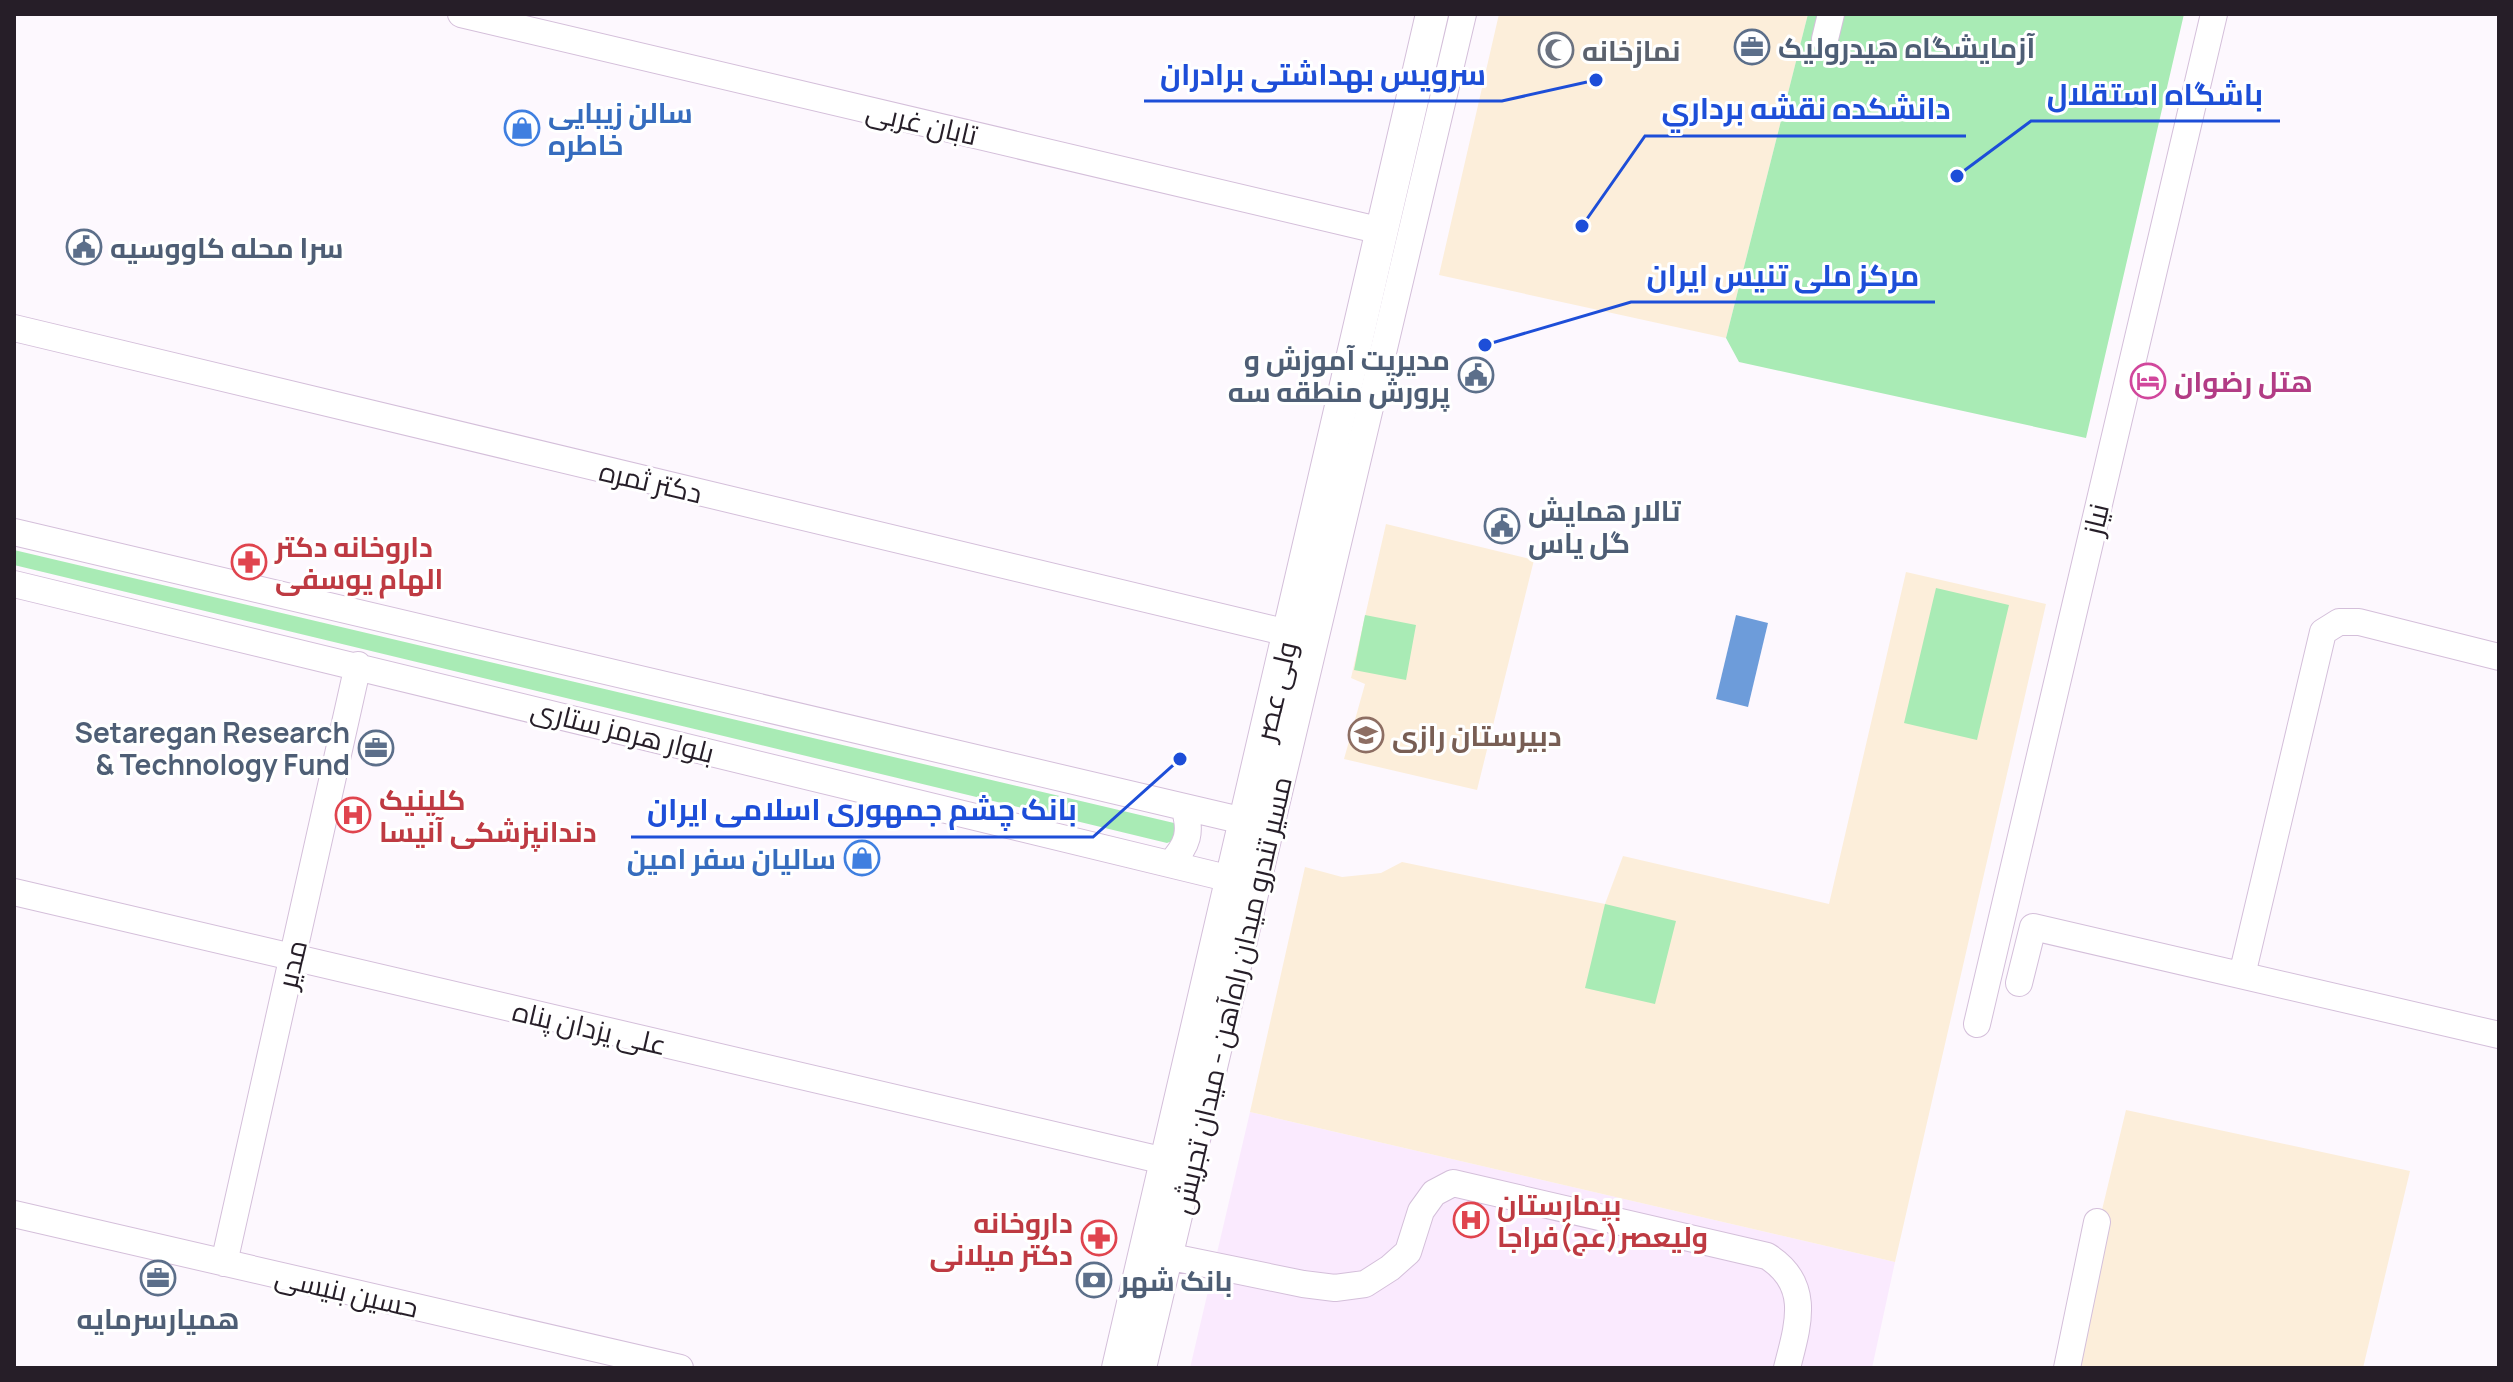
<svg xmlns="http://www.w3.org/2000/svg" width="2513" height="1382" viewBox="0 0 2513 1382" font-family="Manrope,Cairo,sans-serif">
<rect width="100%" height="100%" fill="#fdf8fe"/>
<!-- built -->
<path fill="#faeafe" d="M1250 1112 1895 1262 1872 1368H1190Z"/>
<!-- education -->
<path fill="#fceeda" d="M1499 14H1808L1726 338 1439 275Z
M1386 524 1534 560 1477 790 1344 759 1365 684 1351 678Z
M1906 572 2046 604 1895 1262 1250 1112 1305 867 1342 877 1381 873 1402 862 1605 904 1623 856 1829 904Z
M2126 1110 2410 1171 2363 1368H2064Z"/>
<!-- green -->
<path fill="#a9ebb5" d="M1808 14H2184L2086 438 1739 362 1726 338Z
M14 550 1174 823 1178 839 1167 843 14 565Z
M1936 588 2009 605 1977 740 1904 723Z
M1365 615 1416 625 1406 680 1354 670Z
M1605 904 1676 921 1655 1004 1585 988Z"/>
<!-- water -->
<path fill="#6d9cda" d="M1736 615 1768 623 1748 707 1716 699Z"/>
<g fill="none" stroke-linecap="round" stroke-linejoin="round">
<!-- minor casing -->
<g stroke="#d4bfda" stroke-width="28">
<path id="minor" d="M461 14 1382 231
M1825 39 1831 14
M14 328 1288 633
M14 532 1244 821
M14 584 1231 879
M1170 864C1188 845 1192 832 1184 807
M14 892 1165 1161
M2242 975 2323 632 2339 622H2359L2499 657
M2019 983 2033 927 2499 1035
M1977 1024 2214 14
M14 1214 680 1368
M1152 1253 1303 1284 1335 1288 1365 1284 1390 1268 1408 1252 1421 1211 1434 1193 1453 1183 1767 1256C1812 1284 1798 1325 1787 1368
M224 1263 358 665
M1143 1368 1463 14
M2067 1368 2097 1222"/>
</g>
<!-- major casing -->
<g stroke="#d4bfda" stroke-width="34">
<path id="major" d="M1118 1368 1432 14"/>
</g>
<!-- minor -->
<use href="#minor" stroke="#fff" stroke-width="26"/>
<!-- major -->
<use href="#major" stroke="#fff" stroke-width="32"/>
</g>
<!-- icons -->
<defs>
<g id="office-ring" transform="scale(1.8)"><circle r="9.5" fill="#fff" stroke="#5c6f8a" stroke-width="1.5"/><path d="M-6-3h4V-5.5h4V-3h4V5H-6ZM-1-4.5V-3h2v-1.5ZM-6 0V1H6V0Z" fill="#5c6f8a"/></g>
<g id="mosque-ring" transform="scale(1.8)"><circle r="9.5" fill="#fff" stroke="#6b7280" stroke-width="1.5"/><path d="M3.5-4.9A6 6 0 1 0 3.5 4.9A5 5 0 1 1 3.5-4.9Z" fill="#6b7280"/></g>
<g id="shop-ring" transform="scale(1.8)"><circle r="9.5" fill="#fff" stroke="#3f7fe0" stroke-width="1.5"/><path d="M-5-2.5h2.3a2.7 3.5 0 0 1 5.4 0H5L5.5 6h-11ZM-1.5-2.5h3a1.5 2.3 0 0 0-3 0Z" fill="#3f7fe0"/></g>
<g id="civic-ring" transform="scale(1.8)"><circle r="9.5" fill="#fff" stroke="#5c6f8a" stroke-width="1.5"/><path d="M-.6-6.5H3V-4.5H.6V-3L4-1V1h2V6H-6V1h2V-1L-.6-3ZM-1.2 2.5V6h2.4V2.5Z" fill="#5c6f8a"/></g>
<g id="hotel-ring" transform="scale(1.8)"><circle r="9.5" fill="#fff" stroke="#d1479c" stroke-width="1.5"/><path d="M-6-4.5h1.5V1H6V5H4.5V3h-9V5H-6ZM-4 0a1.8 1.8 0 1 1 3.6 0ZM.5 0V-2.5h3Q6-2.5 6 0Z" fill="#d1479c"/></g>
<g id="pharmacy-ring" transform="scale(1.8)"><circle r="9.5" fill="#fff" stroke="#e0444e" stroke-width="1.5"/><path d="M-2-6h4v4h4v4h-4v4h-4v-4h-4v-4h4Z" fill="#e0444e"/></g>
<g id="school-ring" transform="scale(1.8)"><circle r="9.5" fill="#fff" stroke="#8d6e63" stroke-width="1.5"/><path d="M0-5L7-2L0 1L-7-2ZM-4 1L0 2.5L4 1V4Q0 6-4 4Z" fill="#8d6e63"/></g>
<g id="hospital-ring" transform="scale(1.8)"><circle r="9.5" fill="#fff" stroke="#e0444e" stroke-width="1.5"/><path d="M-5-5h3v3.5h4V-5h3V5h-3V1.5h-4V5h-3Z" fill="#e0444e"/></g>
<g id="bank-ring" transform="scale(1.8)"><circle r="9.5" fill="#fff" stroke="#5c6f8a" stroke-width="1.5"/><path d="M-6-4H6V4H-6ZM0-2.3a2.3 2.3 0 1 0 0 4.6a2.3 2.3 0 1 0 0-4.6Z" fill="#5c6f8a"/></g>
</defs>
<g fill-rule="evenodd">
<use href="#office-ring" x="1752" y="47"/>
<use href="#mosque-ring" x="1556" y="50"/>
<use href="#shop-ring" x="522" y="128"/>
<use href="#civic-ring" x="84" y="247"/>
<use href="#civic-ring" x="1476" y="375"/>
<use href="#hotel-ring" x="2148" y="381"/>
<use href="#civic-ring" x="1502" y="526"/>
<use href="#pharmacy-ring" x="249" y="562"/>
<use href="#school-ring" x="1366" y="735"/>
<use href="#office-ring" x="376" y="748"/>
<use href="#hospital-ring" x="353" y="815"/>
<use href="#shop-ring" x="862" y="858"/>
<use href="#hospital-ring" x="1471" y="1220"/>
<use href="#pharmacy-ring" x="1099" y="1238"/>
<use href="#office-ring" x="158" y="1278"/>
<use href="#bank-ring" x="1094" y="1280"/>
</g>
<g text-anchor="middle" dominant-baseline="central" stroke-width="6" stroke-linejoin="round" paint-order="stroke">
<!-- service labels -->
<g font-size="28" font-weight="bold" fill="#4e5e75" stroke="#fff" text-anchor="start">
<text x="1778" y="47">آزمایشگاه هیدرولیک</text>
<text x="110" y="247">سرا محله کاووسیه</text>
<text x="1450" y="359" text-anchor="end">مدیریت آموزش و<tspan x="1450" dy="32">پرورش منطقه سه</tspan></text>
<text x="1528" y="510">تالار همایش<tspan x="1528" dy="32">گل یاس</tspan></text>
<text x="350" y="732" text-anchor="end">Setaregan Research<tspan x="350" dy="32">&amp; Technology Fund</tspan></text>
<text x="1120" y="1280">بانک شهر</text>
<text x="158" y="1318" text-anchor="middle">همیارسرمایه</text>
</g>
<!-- worship labels -->
<g font-size="28" font-weight="bold" fill="#5b616d" stroke="#fff" text-anchor="start">
<text x="1582" y="50">نمازخانه</text>
</g>
<!-- shop labels -->
<g font-size="28" font-weight="bold" fill="#366cbe" stroke="#fff" text-anchor="start">
<text x="548" y="112">سالن زیبایی<tspan x="548" dy="32">خاطره</tspan></text>
<text x="836" y="858" text-anchor="end">سالیان سفر امین</text>
</g>
<!-- street labels -->
<g font-size="28" fill="#261e28" stroke="#fff">
<text transform="translate(922 122) rotate(13)">تابان غربی</text>
<text transform="translate(651 481) rotate(13)">دکتر ثمره</text>
<text transform="translate(2095 519) rotate(-77)">نیاز</text>
<text transform="translate(1275 691) rotate(-77)">ولی عصر</text>
<text transform="translate(623 730) rotate(14)">بلوار هرمز ستاری</text>
<text transform="translate(291 964) rotate(-77)">مدیر</text>
<text transform="translate(1231 995) rotate(-77)">مسیر تندرو میدان راه‌آهن - میدان تجریش</text>
<text transform="translate(590 1027) rotate(13)">علی یزدان پناه</text>
<text transform="translate(347 1291) rotate(13)">حسین بنیسی</text>
</g>
<!-- hotel labels -->
<g font-size="28" font-weight="bold" fill="#b23c85" stroke="#fff" text-anchor="start">
<text x="2174" y="381">هتل رضوان</text>
</g>
<!-- health labels -->
<g font-size="28" font-weight="bold" fill="#be3a42" stroke="#fff" text-anchor="start">
<text x="275" y="546">داروخانه دکتر<tspan x="275" dy="32">الهام یوسفی</tspan></text>
<text x="379" y="799">کلینیک<tspan x="379" dy="32">دندانپزشکی آنیسا</tspan></text>
<text x="1497" y="1204">بیمارستان<tspan x="1497" dy="32">ولیعصر(عج)فراجا</tspan></text>
<text x="1073" y="1222" text-anchor="end">داروخانه<tspan x="1073" dy="32">دکتر میلانی</tspan></text>
</g>
<!-- education labels -->
<g font-size="28" font-weight="bold" fill="#785e54" stroke="#fff" text-anchor="start">
<text x="1392" y="735">دبیرستان رازی</text>
</g>
</g>
<!-- callouts -->
<path fill="none" stroke="#1d4ed8" stroke-width="3" d="M1596 80L1502 101H1144M1957 176L2031 121H2280M1582 226L1645 136H1966M1485 345L1631 302H1935M1180 759L1093 837H631"/>
<g fill="#1d4ed8" stroke="#fff" stroke-width="3">
<circle cx="1596" cy="80" r="8"/>
<circle cx="1957" cy="176" r="8"/>
<circle cx="1582" cy="226" r="8"/>
<circle cx="1485" cy="345" r="8"/>
<circle cx="1180" cy="759" r="8"/>
</g>
<g font-size="30" text-anchor="middle" font-weight="bold" fill="#1d4ed8" stroke="#fff" stroke-width="6" stroke-linejoin="round" paint-order="stroke">
<text x="1323" y="85">سرویس بهداشتی برادران</text>
<text x="2155" y="105">باشگاه استقلال</text>
<text x="1806" y="119">دانشكده نقشه برداري</text>
<text x="1783" y="286">مرکز ملی تنیس ایران</text>
<text x="862" y="820">بانک چشم جمهوری اسلامی ایران</text>
</g>
<!-- border -->
<rect width="2513" height="1382" fill="none" stroke="#261e28" stroke-width="32"/>
</svg>
